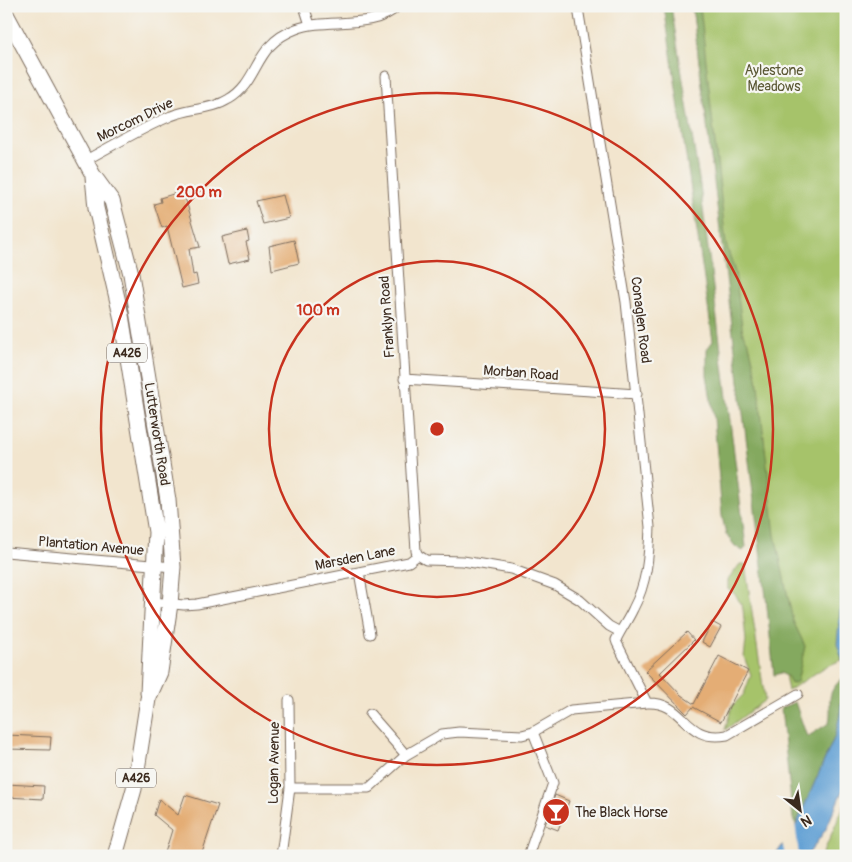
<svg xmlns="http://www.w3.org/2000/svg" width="852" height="862" viewBox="0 0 852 862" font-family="Pangolin,sans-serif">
<rect width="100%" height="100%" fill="#f6f6f2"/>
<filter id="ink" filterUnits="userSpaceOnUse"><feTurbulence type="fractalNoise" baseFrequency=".02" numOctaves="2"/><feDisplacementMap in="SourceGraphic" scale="10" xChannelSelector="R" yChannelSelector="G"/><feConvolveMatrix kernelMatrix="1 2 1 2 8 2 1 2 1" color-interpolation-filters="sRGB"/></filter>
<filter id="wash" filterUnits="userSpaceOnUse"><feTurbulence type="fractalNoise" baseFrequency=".0096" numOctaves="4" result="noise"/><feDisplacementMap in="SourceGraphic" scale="20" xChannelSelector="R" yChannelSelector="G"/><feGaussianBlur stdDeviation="1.12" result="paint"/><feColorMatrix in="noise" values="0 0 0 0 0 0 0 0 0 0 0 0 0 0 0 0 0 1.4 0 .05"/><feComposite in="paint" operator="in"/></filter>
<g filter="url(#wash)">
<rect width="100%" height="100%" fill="#f2e5ce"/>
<!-- green -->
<path fill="#a6c36a" stroke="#707644" d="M692 6H846V658L825 667 788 691 761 546Z
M740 564H745L765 700 725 730 732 706 744 694 751 675 744 657 746 641 743 609 736 595 728 589V580Z
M846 801V856H822Z"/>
<!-- forest -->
<path fill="#84a95e" stroke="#606a3e" d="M664 6H671L700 185 746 547 743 551 735 546 726 534 722 516 714 418 707 375V349L713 341Z
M692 6H700L726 244 735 272 743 334 749 344 757 377 775 535 793 621 805 646 797 682 791 684 788 677 781 673 774 675 766 597Z
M843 678 840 715 835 736 796 825 793 819 781 708 795 702 807 737 829 723C833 702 823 695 843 678Z"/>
<!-- water -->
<path fill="#62a0d4" stroke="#4e6579" d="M846 540V782L826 829 807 856H775L796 825 835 736 840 715 845 668 837 644Z"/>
<!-- pier -->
<path fill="#f2e5ce" d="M795 822 799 856H785L782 841Z"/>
<g id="blocks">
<!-- building -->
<path fill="#e4ad75" d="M183 191 200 247 189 249 193 275 196 274 198 284 182 288 167 226 162 228 154 204 161 202 160 198Z
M283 195 289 218 263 224 256 201Z
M247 231 249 241 246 242 250 259 228 264 222 237Z
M294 240 299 263 272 270 269 246Z
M712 622 721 627 710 647 702 642Z
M687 632 694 640 660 673 681 695 694 704 719 656 748 671 721 722 693 707 687 714 645 671Z
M6 735 51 737 50 750 6 749Z
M6 784 44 786 43 799 6 797Z
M185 795 218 805 201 856H164L172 830 154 815 159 799 178 815Z
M555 795 569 801 558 830 545 825Z"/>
</g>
</g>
<g filter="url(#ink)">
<use href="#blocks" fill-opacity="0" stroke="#7b6b5c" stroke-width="1"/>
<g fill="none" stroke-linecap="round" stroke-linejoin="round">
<!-- street casing -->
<g stroke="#7b6b5c" stroke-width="11">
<path id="street" d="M304 6 310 25
M578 8 626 302 650 527C649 556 647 583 633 609 628 620 621 629 616 640L617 643 647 703C686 701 683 743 727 735L798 694
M386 76 416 551 418 555
M86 160C114 145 142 128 171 116 189 108 212 110 229 99 260 81 253 45 296 29 327 17 372 31 398 6
M404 379 637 394
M6 552 173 567
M359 572 370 634
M153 602 184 605 197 604 409 562 418 555 426 560 463 561 511 569 555 585 580 600 609 626 620 632
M370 714 406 755
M290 788H369L406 755 442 734 459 732 522 735 533 732 571 710 647 703
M281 856 290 788 289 700
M528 856 553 783 533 732"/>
</g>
<!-- primary casing -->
<g stroke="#7b6b5c" stroke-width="17">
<path id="primary" d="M6 14 93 175 112 201 131 274 168 500 173 567 170 604 160 672 148 699 134 789 115 856
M93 177 96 208 121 315 156 532 148 693"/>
</g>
<!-- street -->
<use href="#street" stroke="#fff" stroke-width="9"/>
<!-- primary -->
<use href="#primary" stroke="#fff" stroke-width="15"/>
</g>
</g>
<!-- distance rings -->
<g fill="none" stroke="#c8321e" stroke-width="2.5">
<circle cx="437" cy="429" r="168"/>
<circle cx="437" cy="429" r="336"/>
</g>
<!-- icons -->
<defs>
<g id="bar-disc" transform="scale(1.4375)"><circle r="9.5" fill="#c8321e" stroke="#f6f6f2"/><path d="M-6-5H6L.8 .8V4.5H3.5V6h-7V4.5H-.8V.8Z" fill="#fff"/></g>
</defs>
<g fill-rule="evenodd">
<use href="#bar-disc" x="556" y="812"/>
</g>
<g text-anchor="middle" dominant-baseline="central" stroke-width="4.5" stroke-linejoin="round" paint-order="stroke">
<!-- shield labels -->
<g fill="#f6f6f2" stroke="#73675e" stroke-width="1">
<rect x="107" y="343.5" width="40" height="19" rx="4"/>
<rect x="116" y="768.5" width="40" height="19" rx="4"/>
</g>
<g font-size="12" font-weight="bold" fill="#3b2a1e">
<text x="127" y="353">A426</text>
<text x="136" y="778">A426</text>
</g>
<!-- park labels -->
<g font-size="14" fill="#5b5835" stroke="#f6f6f2">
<text x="774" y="70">Aylestone<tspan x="774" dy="16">Meadows</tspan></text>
</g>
<!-- street labels -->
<g font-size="14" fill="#3b2a1e" stroke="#f6f6f2">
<text transform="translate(135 120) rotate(-26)">Morcom Drive</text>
<text transform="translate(387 317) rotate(-94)">Franklyn Road</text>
<text transform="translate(641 320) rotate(83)">Conaglen Road</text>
<text transform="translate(521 373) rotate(4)">Morban Road</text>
<text transform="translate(157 434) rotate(81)">Lutterworth Road</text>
<text transform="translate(91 546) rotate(5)">Plantation Avenue</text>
<text transform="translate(355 558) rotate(-11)">Marsden Lane</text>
<text transform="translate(274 763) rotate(-89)">Logan Avenue</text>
</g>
<!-- poi labels -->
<g font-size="14" fill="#3b2a1e" stroke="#f6f6f2" text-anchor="start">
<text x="575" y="812">The Black Horse</text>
</g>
</g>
<circle cx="437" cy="429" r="8" fill="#c8321e" stroke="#f6f6f2" stroke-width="2.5"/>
<g font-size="15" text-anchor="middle" font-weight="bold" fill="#c8321e" stroke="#f6f6f2" stroke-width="4.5" stroke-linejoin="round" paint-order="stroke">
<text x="199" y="197">200 m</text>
<text x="318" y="315">100 m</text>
</g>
<!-- margin -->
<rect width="852" height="862" fill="none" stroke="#f6f6f2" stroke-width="25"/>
<!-- north arrow -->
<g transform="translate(800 810) rotate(150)" stroke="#f6f6f2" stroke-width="4" paint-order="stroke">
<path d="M0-4L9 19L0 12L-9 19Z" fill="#3b2a1e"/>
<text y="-8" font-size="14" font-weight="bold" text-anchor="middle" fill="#3b2a1e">N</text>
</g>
</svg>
